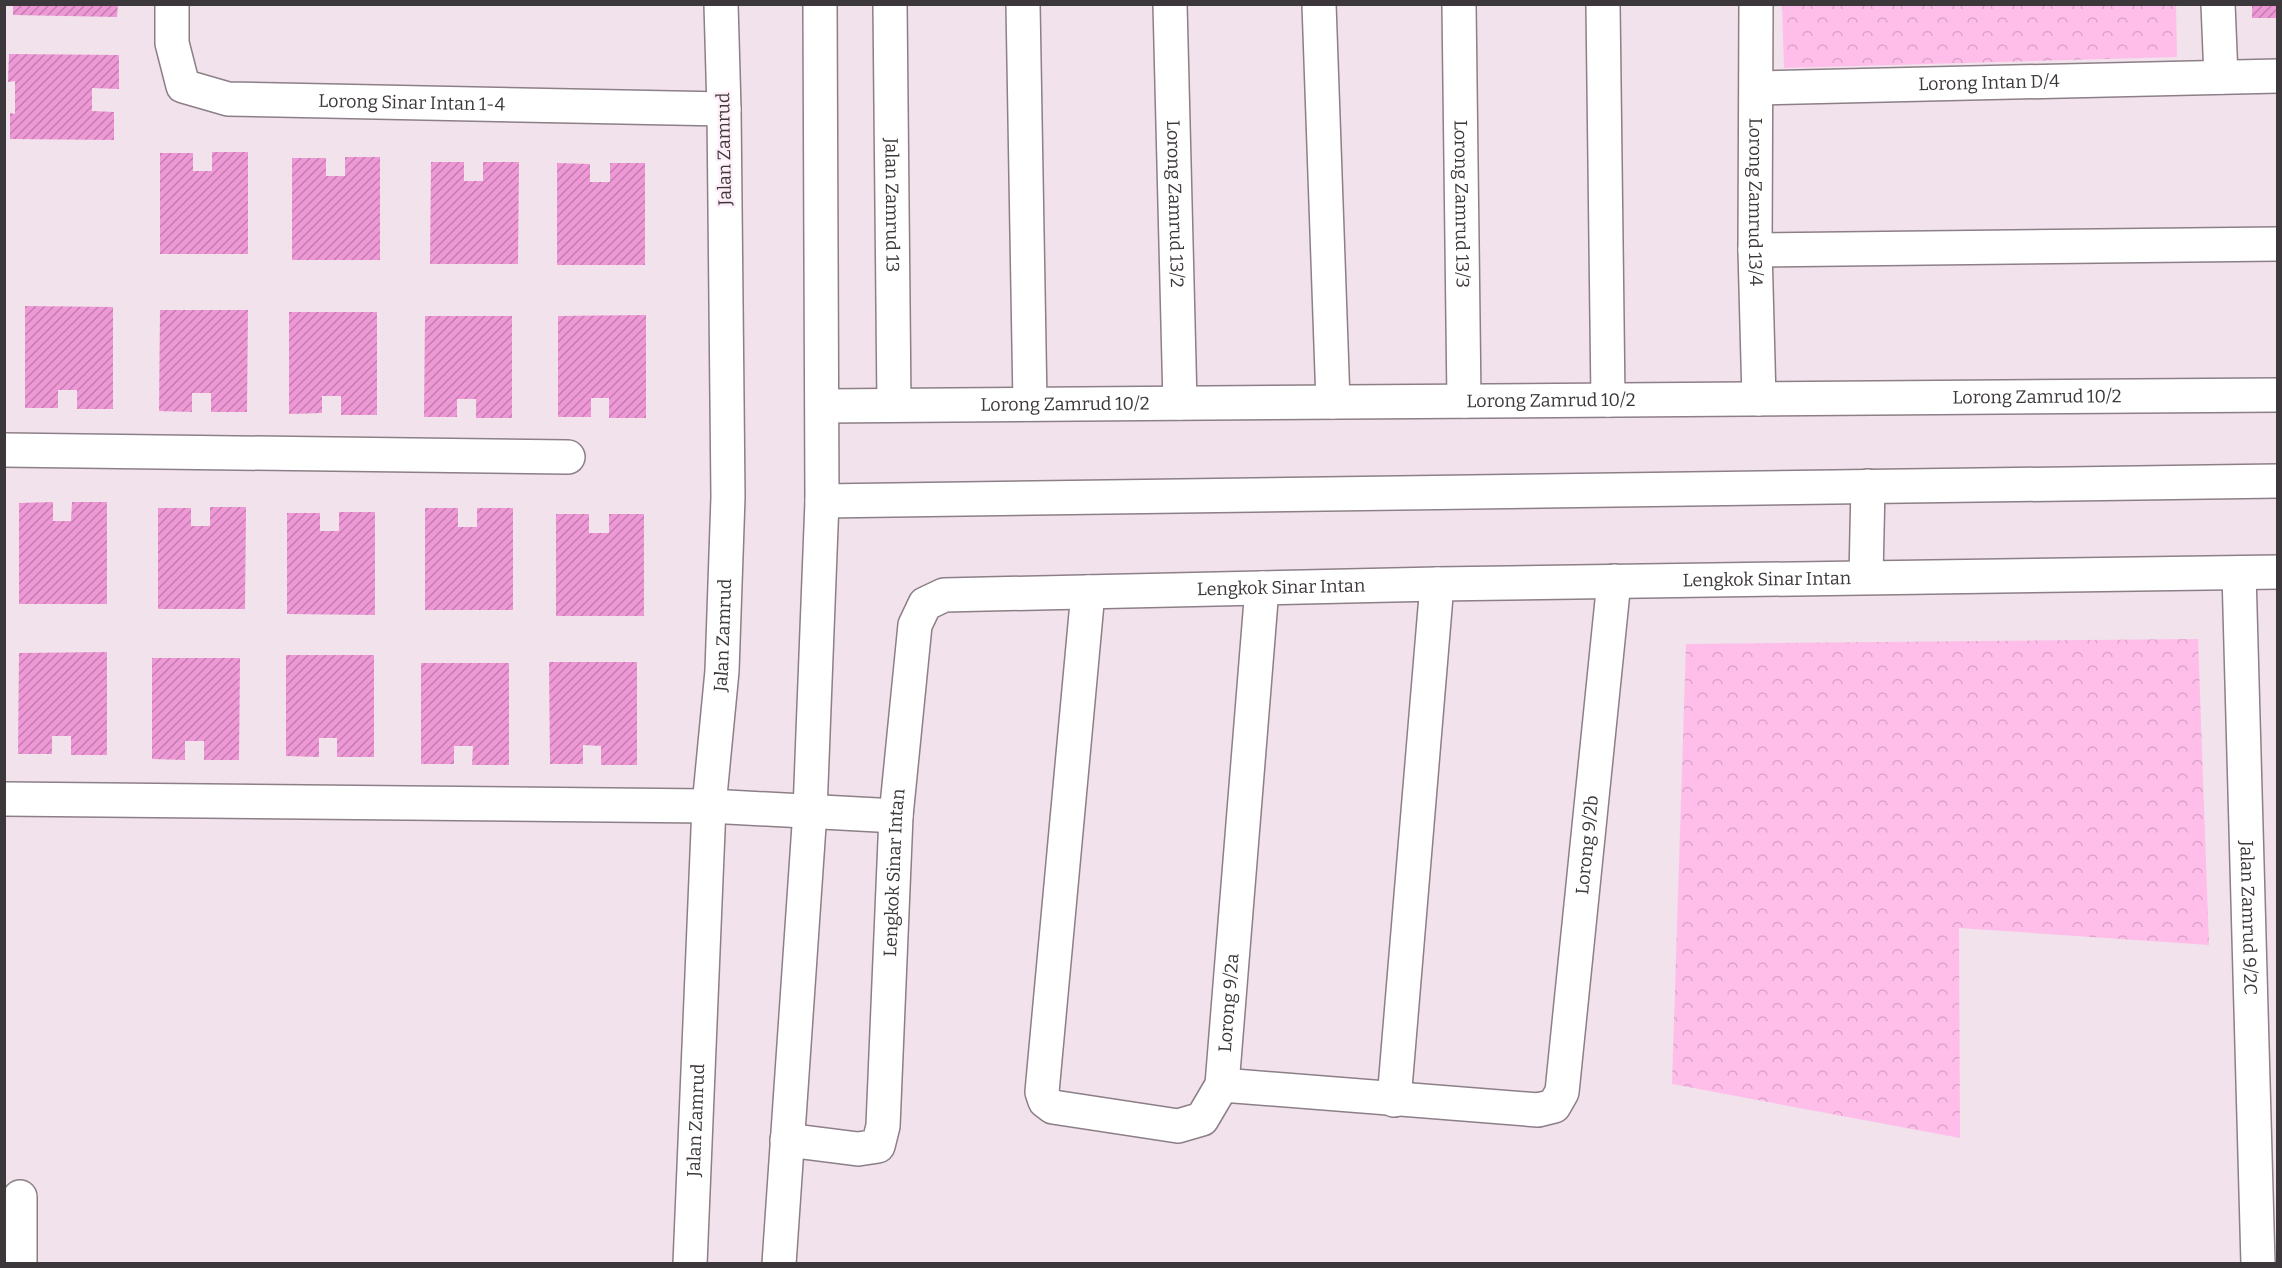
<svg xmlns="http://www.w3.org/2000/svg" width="2282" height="1268" viewBox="0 0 2282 1268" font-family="Bitter,serif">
<defs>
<pattern id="park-crowns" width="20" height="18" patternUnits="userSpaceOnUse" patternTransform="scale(1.5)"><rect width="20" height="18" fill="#ffbdea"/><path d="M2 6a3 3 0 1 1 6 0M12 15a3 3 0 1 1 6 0" fill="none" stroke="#dba3c9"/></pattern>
<pattern id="building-hatch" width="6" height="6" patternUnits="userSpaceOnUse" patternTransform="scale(1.5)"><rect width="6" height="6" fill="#ef98d6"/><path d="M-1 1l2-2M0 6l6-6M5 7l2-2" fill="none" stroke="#c37daf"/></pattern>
</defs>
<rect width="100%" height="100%" fill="#f1e2ec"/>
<!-- park -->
<path fill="url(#park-crowns)" d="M1782 5H2176L2177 57 1784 68Z
M2198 639 2209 945 1959 928 1960 1138 1672 1084 1686 644Z"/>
<!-- building -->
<path fill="url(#building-hatch)" d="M13 4H118L117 17 13 15Z
M2252 4H2278V18H2252Z
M9 54 119 55V89L92 88V111L114 112V140L10 139V113L15 114V81L8 82Z
M212 152H248V254H160V153H193V171H212Z
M345 157H380V260H292V158H326V176H345Z
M431 162H464V181H483V162H519L518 264H430Z
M557 163 590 164V182H610V163H645V265H557Z
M25 306 113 307V409H77V390H58V408H25Z
M160 310H248L247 412H211V393H192V412L159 411Z
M289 312H377V415H341V396H322V413L289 414Z
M646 315V418H609V398H591V417H558V316Z
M425 316H512V418H476V399H457V417H424Z
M53 502V521H71L72 502H107V604H19V503Z
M210 507H246L245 609H158V508H191V526H210Z
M425 508H458V527H477V508H513V610H425Z
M339 512H375V615L287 614V513H320V531H339Z
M556 514H589V533H609V514H644V616H556Z
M107 652V755H71V736H52V754H18L19 653Z
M286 655H374V757H337V738H319V757L286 756Z
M152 658H240L239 760H204V741H185V760L152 759Z
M549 662H637V765H601V746L583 745V764H550Z
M421 663H509V765H472L473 746H454V764H421Z"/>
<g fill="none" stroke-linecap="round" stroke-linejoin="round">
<!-- minor casing -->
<g stroke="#8c7f87" stroke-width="36">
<g id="minor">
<path id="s1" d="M172 4V43L183 86 228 99 724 109"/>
<path id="s2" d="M890 4 894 405"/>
<path d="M1023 4 1030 404"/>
<path id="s3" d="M1170 4 1180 403"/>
<path d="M1319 4 1333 402"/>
<path id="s4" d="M1459 4 1464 401"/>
<path d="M1603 4 1608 400"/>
<path id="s5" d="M1756 4 1755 250 1759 399"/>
<path d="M2218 4 2221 77"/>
<path id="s6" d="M1757 88 2278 76"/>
<path d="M1755 250 2278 244"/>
<path id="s7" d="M823 406 2278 395"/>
<path d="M4 450 568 457"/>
<path d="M822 501 2278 481"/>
<path id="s8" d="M2239 573 2258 1264"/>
<path d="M1866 577 1868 486"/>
<path id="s9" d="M1088 592 1042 1092 1045 1101 1053 1107 1178 1126 1202 1119 1222 1085 1262 588"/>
<path d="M4 799 709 806 896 816"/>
<path id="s10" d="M1222 1085 1538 1110 1554 1106 1562 1092 1614 581"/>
<path d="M1394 1100 1437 584"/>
<path id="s11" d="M787 1140 858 1149 878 1146 883 1126 896 816 915 625 925 604 944 595 1437 584 2278 572"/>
<path d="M20 1264V1197"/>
<path id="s12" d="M690 1264 709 806 722 671 728 497 724 109 721 4"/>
<path d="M779 1264 810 811 822 501 820 4"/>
</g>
</g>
<!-- minor -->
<use href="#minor" stroke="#fff" stroke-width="33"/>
</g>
<g text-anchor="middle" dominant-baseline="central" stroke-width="5" stroke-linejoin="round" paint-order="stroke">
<!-- street labels -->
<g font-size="18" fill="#3c373a" stroke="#feeff9">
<text stroke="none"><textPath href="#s6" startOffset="232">Lorong Intan D/4</textPath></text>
<text stroke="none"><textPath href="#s1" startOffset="314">Lorong Sinar Intan 1-4</textPath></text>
<text transform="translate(724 149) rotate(-91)">Jalan Zamrud</text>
<text stroke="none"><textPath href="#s5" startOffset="198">Lorong Zamrud 13/4</textPath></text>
<text stroke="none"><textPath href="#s4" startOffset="200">Lorong Zamrud 13/3</textPath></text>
<text stroke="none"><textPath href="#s3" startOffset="200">Lorong Zamrud 13/2</textPath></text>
<text stroke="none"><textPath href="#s2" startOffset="201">Jalan Zamrud 13</textPath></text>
<text stroke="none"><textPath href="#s7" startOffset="1214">Lorong Zamrud 10/2</textPath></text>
<text stroke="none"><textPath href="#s7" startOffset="728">Lorong Zamrud 10/2</textPath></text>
<text stroke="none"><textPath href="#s7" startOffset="242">Lorong Zamrud 10/2</textPath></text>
<text stroke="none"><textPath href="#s11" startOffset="1482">Lengkok Sinar Intan</textPath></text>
<text stroke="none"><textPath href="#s11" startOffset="996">Lengkok Sinar Intan</textPath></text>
<text stroke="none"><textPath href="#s12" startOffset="630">Jalan Zamrud</textPath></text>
<text stroke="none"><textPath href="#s10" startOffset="598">Lorong 9/2b</textPath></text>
<text stroke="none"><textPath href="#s11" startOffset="366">Lengkok Sinar Intan</textPath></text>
<text stroke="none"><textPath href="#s8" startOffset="345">Jalan Zamrud 9/2C</textPath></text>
<text stroke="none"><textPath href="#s9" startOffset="795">Lorong 9/2a</textPath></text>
<text stroke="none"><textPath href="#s12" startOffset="144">Jalan Zamrud</textPath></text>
</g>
</g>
<!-- border -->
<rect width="2282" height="1268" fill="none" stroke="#3c373a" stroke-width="12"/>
</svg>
